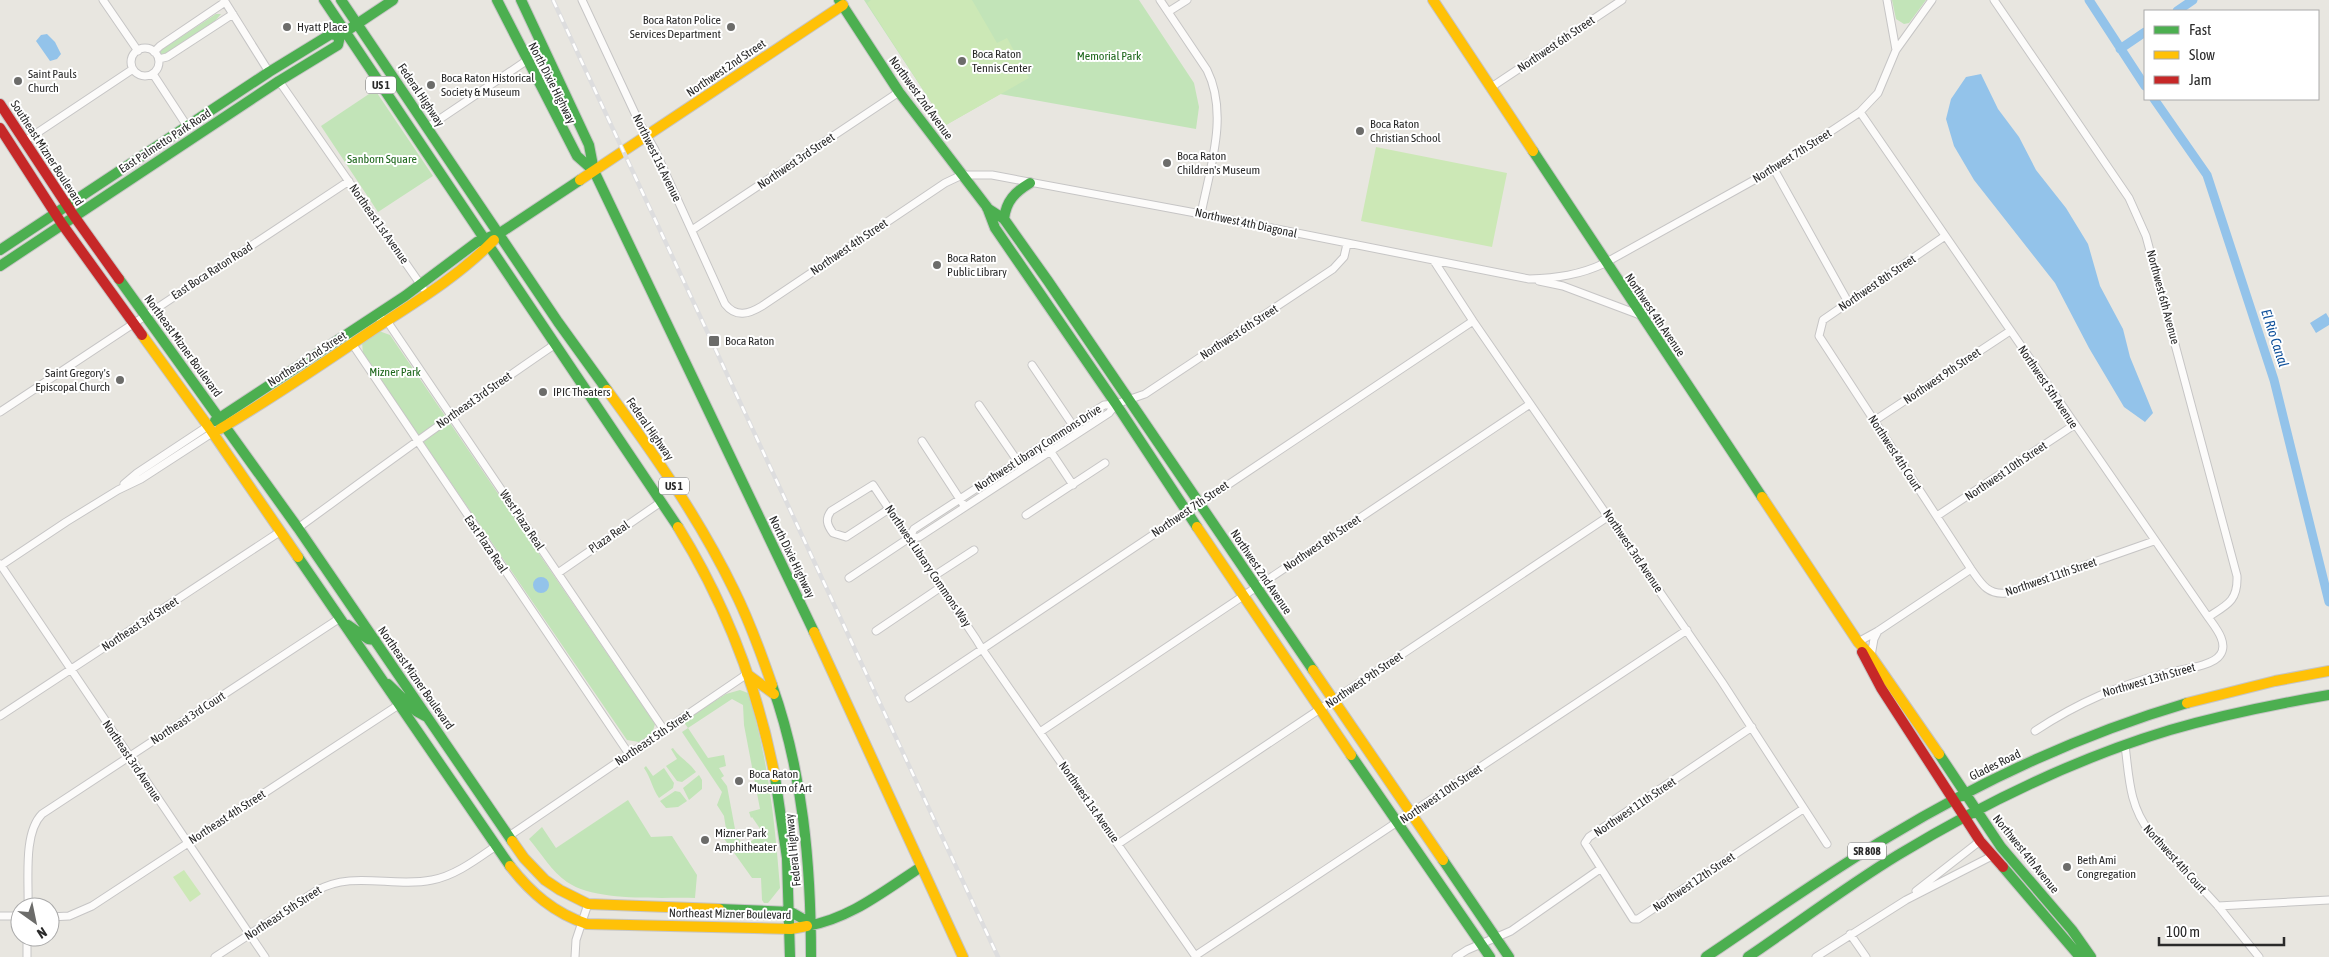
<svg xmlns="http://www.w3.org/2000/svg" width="2329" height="957" viewBox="0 0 2329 957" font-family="'Asap Condensed',sans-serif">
<rect width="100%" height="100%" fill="#e8e6e0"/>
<!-- green -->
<path fill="#c2e4b8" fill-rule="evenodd" d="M864 0H1139L1194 83 1199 107 1196 129 1000 94 946 125Z
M1892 0H1926L1909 23 1904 24 1896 19Z
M216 14H221L215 21 165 54 162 55 160 53 161 50Z
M375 90 433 176 378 212 321 126Z
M379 331 390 335 655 724 652 734 639 742 627 740 363 354 362 342Z
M740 690 748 693C768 757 775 822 780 888L768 903H764L762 900 761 878H752L720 833 726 829 724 816 717 805 722 792 682 732 688 728 683 721 726 694ZM732 699 743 705 744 725 760 809 749 812 751 818 752 817 763 833 744 846 733 831 735 829 727 786 721 778 724 776 719 768 726 766 724 755 708 758 688 728Z
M673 748C680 758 689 762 696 772L682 782 677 781 666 766 677 759 671 749Z
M646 766 653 776 664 768 674 783 673 788 659 798C652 788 651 778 644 768Z
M699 775 702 780V789L689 800 683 788Z
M675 791 680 792 687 801 678 807 666 808 660 801Z
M628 800 651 837 672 836 697 875 695 898C659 897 596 902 567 882 552 872 541 853 529 839L542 827 556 848Z"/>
<!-- pitch -->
<path fill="#cce8b6" d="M871 0H972L997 43 1007 38 1029 78 946 125 867 3Z
M1376 147 1507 173 1492 247 1361 221Z
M184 870 201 894 190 902 173 877Z"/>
<!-- water -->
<path fill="#93c3ea" d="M47 34 55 42 61 54 57 59 50 61 36 41 41 35Z
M1981 74 1998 109 2019 137 2036 170 2066 208 2088 244 2100 286 2123 329 2130 357 2153 413 2145 422 2124 407 2089 348 2055 283 1974 180 1954 146 1946 119 1951 99 1966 77Z
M2326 313 2329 318V325L2316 333 2310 323Z
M533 585a8 8 0 1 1 16 0a8 8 0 1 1-16 0Z"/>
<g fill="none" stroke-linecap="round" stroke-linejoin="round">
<!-- canal -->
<path stroke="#93c3ea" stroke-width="9" d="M2089 0 2145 86
M2177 11 2193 0
M2120 49 2145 32
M2154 99 2207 175 2274 380 2329 602"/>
<!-- street casing -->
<g stroke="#c6c5c5" stroke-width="9">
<path id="street" d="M103 0 138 51
M224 0 269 72
M582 0 639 122 655 150 725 304C736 318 749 314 762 306L945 183 962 175H992L1201 214 1529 279C1557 278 1580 275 1605 263L1774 169 1860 112 1878 93 1896 50 1932 0
M1160 0 1207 70C1229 114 1210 168 1201 214
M1887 0 1896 50
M1994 0 2129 198 2146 236 2237 576C2238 601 2227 605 2208 617
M1168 12 1187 0
M131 62a14 14 0 1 1 28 0a14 14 0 1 1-28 0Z
M154 52 160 46 225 2
M159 59 167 57 233 14
M153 74 187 126
M279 81 423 288
M1490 88 1622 0
M1860 112 2208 617C2215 627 2229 643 2220 655 2213 666 2183 669 2170 672 2119 685 2079 702 2035 731
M428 127 526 61
M25 141 133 69
M1774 169 1848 302
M692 230 899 92
M1945 236 1823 320 1819 336 1971 569C1981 583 1987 595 2006 593L2154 541
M1434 261 1473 321 1722 682 1827 844
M1539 281 1563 286 1640 315
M375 316 387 321 664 730
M351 342 629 754
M1032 365 1078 433
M979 405 1023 469
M0 412 349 181
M1874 421 2010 331
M922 441 965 507
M1045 443 1073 485
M124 484 137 473 208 426
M889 509 846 537 833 533C827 525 825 519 831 511L873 485 976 639 982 649 1196 957
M1026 515 1105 463
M1937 516 2074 425
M298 528C383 466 467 404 554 345
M909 538 919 537 1109 413 1116 404
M0 564 265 957
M0 566 66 522 118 490 141 479 212 433
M558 573 661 502
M934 576 974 550
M849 578 909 538 914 529 1104 405 1116 404 1145 394 1333 269 1344 257 1347 244
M876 631 941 587
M1858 642 1878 631 1971 569
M1871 656 1874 639 1878 631
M909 698 1473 321
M0 716 281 531
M1752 727 1589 837 1585 843 1633 919H1638L1803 809
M1040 732 1530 404
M2125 745C2129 776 2129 806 2150 832L2218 906 2259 957
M509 836 747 674
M1118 844 1609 516
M1916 891 1980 841
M2218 906 2329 900
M28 907C29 880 23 833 42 814L340 618
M0 916H20
M50 917 69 916 92 906 400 704
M1850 934 1866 957
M1195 956 1687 630
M27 957V937
M215 957 316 891C352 870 393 888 432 880 455 876 477 859 496 846
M575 957 576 940 588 904
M1456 957 1467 950 1511 931 1600 869
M1816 957 1906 900 1992 856"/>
</g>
<!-- fast casing -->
<g stroke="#c6c5c5" stroke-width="12">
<path id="fast" d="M324 0 678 527
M341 0 558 322 607 390
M497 0 577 156 594 171
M521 0 589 145 594 171 814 632
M839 0 899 92 987 207 995 228 1116 404 1197 527
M351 28 393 0
M1533 151 1762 497
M987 208 1004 219 1048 281 1313 670
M1004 219C1006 201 1015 192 1030 183
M0 250 269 72 331 34 340 36
M0 266 279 81 338 45 340 36 346 32
M119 279 298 528 512 841
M215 421 405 296 477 242 500 233 580 180
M298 557 510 866
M348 625 368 639 375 640
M388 684 416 711 427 717
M772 685C803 772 811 865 811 957
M1939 754 2001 847 2072 930 2091 957
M1351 755 1490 957
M775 777 787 858 790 957
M1443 860 1509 957
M2003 867 2080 957
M719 909 791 912 812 924
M807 926C850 919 885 890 921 867
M1706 957C1767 916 1827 873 1890 836 1983 780 2082 734 2187 703
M1748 957C1798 923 1847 886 1898 855 1984 803 2074 759 2170 730 2222 715 2276 704 2329 695"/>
</g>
<!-- slow casing -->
<g stroke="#c6c5c5" stroke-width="12">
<path id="slow" d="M1433 0 1533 151
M580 180 843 5
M142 335 208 426 298 557
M607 390C654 454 699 518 734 590 749 620 761 653 772 685
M220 429C272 398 321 365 371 331 414 303 458 277 494 240
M1762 497 1858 642 1871 656 1939 754
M678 527C725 603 758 689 775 777
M1197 527 1351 755
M814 632 963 957
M1313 670 1443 860
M747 674 774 694
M2187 703 2275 681 2329 671
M512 841 524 858 545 880 560 890 588 904 719 909
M510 866C531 893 554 913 587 924L791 929 807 926"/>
</g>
<!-- jam casing -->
<g stroke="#c6c5c5" stroke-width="12">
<path id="jam" d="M0 104 74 216 119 279
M0 128 62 224 142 335
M1862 652 1881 688 1980 841 2003 867"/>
</g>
<!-- street -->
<use href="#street" stroke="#fcfbfa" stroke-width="7"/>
<!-- fast -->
<use href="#fast" stroke="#4caf50" stroke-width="10"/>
<!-- slow -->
<use href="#slow" stroke="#ffc107" stroke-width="10"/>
<!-- jam -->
<use href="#jam" stroke="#c62828" stroke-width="10"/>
<!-- rail casing -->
<g stroke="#ddddde" stroke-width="4.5">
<path id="rail" d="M553 0 998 957"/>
</g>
<!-- rail -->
<use href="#rail" stroke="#fff" stroke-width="2.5" stroke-dasharray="8" stroke-linecap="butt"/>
</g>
<!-- markers -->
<g fill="#6c6c6a" stroke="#fff" stroke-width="2">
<circle cx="287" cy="27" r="5"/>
<circle cx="731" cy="27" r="5"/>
<circle cx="962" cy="61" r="5"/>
<circle cx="18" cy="81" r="5"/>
<circle cx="431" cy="85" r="5"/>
<circle cx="1360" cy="131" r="5"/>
<circle cx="1167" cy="163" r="5"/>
<circle cx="937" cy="265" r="5"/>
<rect x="708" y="335" width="12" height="12" rx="2.5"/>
<circle cx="120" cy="380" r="5"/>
<circle cx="543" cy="392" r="5"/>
<circle cx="739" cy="781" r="5"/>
<circle cx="705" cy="840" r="5"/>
<circle cx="2067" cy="867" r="5"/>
</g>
<g text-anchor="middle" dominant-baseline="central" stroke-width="4" stroke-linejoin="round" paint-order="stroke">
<!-- shield labels -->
<g fill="#fff" stroke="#6a6a6a" stroke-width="1">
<rect x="366" y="76.5" width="30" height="17" rx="4"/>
<rect x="659" y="477.5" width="30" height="17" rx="4"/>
<rect x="1848" y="842.5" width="38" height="17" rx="4"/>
</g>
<g font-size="11" font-weight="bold" fill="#2a2a2a">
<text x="381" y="85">US 1</text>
<text x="674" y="486">US 1</text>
<text x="1867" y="851">SR 808</text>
</g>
<!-- poi labels -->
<g font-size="12" fill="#2a2a2a" stroke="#fff" text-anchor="start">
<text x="721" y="20" text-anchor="end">Boca Raton Police<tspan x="721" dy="14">Services Department</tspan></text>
<text x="297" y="27">Hyatt Place</text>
<text x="972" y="54">Boca Raton<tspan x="972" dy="14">Tennis Center</tspan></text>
<text x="28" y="74">Saint Pauls<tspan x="28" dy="14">Church</tspan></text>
<text x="441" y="78">Boca Raton Historical<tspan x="441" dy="14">Society &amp; Museum</tspan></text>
<text x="1370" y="124">Boca Raton<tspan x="1370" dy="14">Christian School</tspan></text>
<text x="1177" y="156">Boca Raton<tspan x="1177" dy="14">Children's Museum</tspan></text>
<text x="947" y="258">Boca Raton<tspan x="947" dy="14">Public Library</tspan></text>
<text x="725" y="341">Boca Raton</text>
<text x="110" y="373" text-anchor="end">Saint Gregory's<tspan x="110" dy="14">Episcopal Church</tspan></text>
<text x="553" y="392">IPIC Theaters</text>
<text x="749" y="774">Boca Raton<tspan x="749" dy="14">Museum of Art</tspan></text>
<text x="715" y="833">Mizner Park<tspan x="715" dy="14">Amphitheater</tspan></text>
<text x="2077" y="860">Beth Ami<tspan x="2077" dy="14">Congregation</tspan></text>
</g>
<!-- street labels -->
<g font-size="12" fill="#2a2a2a" stroke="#fff">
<text transform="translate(1556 44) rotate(-34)">Northwest 6th Street</text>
<text transform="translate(726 68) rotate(-34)">Northwest 2nd Street</text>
<text transform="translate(552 83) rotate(63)">North Dixie Highway</text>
<text transform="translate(421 95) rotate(56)">Federal Highway</text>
<text transform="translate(921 98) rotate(54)">Northwest 2nd Avenue</text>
<text transform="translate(165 141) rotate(-33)">East Palmetto Park Road</text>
<text transform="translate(47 153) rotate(57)">Southeast Mizner Boulevard</text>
<text transform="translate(1792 156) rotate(-32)">Northwest 7th Street</text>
<text transform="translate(657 158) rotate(64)">Northwest 1st Avenue</text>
<text transform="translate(796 161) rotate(-34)">Northwest 3rd Street</text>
<text transform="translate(1246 223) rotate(12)">Northwest 4th Diagonal</text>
<text transform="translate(379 224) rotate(55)">Northeast 1st Avenue</text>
<text transform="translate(849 247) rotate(-34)">Northwest 4th Street</text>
<text transform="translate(212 271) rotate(-33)">East Boca Raton Road</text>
<text transform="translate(1877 283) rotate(-34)">Northwest 8th Street</text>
<text transform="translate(2163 297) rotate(75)">Northwest 6th Avenue</text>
<text transform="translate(1655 315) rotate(56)">Northwest 4th Avenue</text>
<text transform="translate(1239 332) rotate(-33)">Northwest 6th Street</text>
<text transform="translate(183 346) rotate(54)">Northeast Mizner Boulevard</text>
<text transform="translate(307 359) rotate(-33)">Northeast 2nd Street</text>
<text transform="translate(1942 376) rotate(-34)">Northwest 9th Street</text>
<text transform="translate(2048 387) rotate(56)">Northwest 5th Avenue</text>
<text transform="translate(474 400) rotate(-35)">Northeast 3rd Street</text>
<text transform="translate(650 429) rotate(55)">Federal Highway</text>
<text transform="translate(1038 448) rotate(-33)">Northwest Library Commons Drive</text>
<text transform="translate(1895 453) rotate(57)">Northwest 4th Court</text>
<text transform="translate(2006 471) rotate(-34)">Northwest 10th Street</text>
<text transform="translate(1190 509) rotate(-34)">Northwest 7th Street</text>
<text transform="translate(522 520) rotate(56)">West Plaza Real</text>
<text transform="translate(609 537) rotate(-35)">Plaza Real</text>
<text transform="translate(1322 543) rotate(-34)">Northwest 8th Street</text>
<text transform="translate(486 544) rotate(56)">East Plaza Real</text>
<text transform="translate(1633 551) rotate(56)">Northwest 3rd Avenue</text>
<text transform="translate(792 557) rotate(64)">North Dixie Highway</text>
<text transform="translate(928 566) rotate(56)">Northwest Library Commons Way</text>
<text transform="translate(1261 572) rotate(56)">Northwest 2nd Avenue</text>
<text transform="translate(2051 577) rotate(-19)">Northwest 11th Street</text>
<text transform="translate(140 624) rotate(-33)">Northeast 3rd Street</text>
<text transform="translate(416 678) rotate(55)">Northeast Mizner Boulevard</text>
<text transform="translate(1364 680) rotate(-34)">Northwest 9th Street</text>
<text transform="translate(2149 680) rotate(-16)">Northwest 13th Street</text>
<text transform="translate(188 718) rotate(-33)">Northeast 3rd Court</text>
<text transform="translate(653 738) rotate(-34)">Northeast 5th Street</text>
<text transform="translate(132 761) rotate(56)">Northeast 3rd Avenue</text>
<text transform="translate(1995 765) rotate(-26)">Glades Road</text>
<text transform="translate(1441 794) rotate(-34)">Northwest 10th Street</text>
<text transform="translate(1089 802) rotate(55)">Northwest 1st Avenue</text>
<text transform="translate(1635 807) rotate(-34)">Northwest 11th Street</text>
<text transform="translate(227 817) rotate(-33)">Northeast 4th Street</text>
<text transform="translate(793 850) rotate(-96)">Federal Highway</text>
<text transform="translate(2026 854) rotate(51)">Northwest 4th Avenue</text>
<text transform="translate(2175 859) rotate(48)">Northwest 4th Court</text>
<text transform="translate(1694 882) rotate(-34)">Northwest 12th Street</text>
<text transform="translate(283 913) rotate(-33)">Northeast 5th Street</text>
<text transform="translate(730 914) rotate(1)">Northeast Mizner Boulevard</text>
</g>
<!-- park labels -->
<g font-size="12" fill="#1c661a" stroke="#fff">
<text x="1109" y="56">Memorial Park</text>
<text x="382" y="159">Sanborn Square</text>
<text x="395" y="372">Mizner Park</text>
</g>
<!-- water labels -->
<g font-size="14" font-style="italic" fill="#0e4f99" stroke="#fff">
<text transform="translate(2275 338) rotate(72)">El Rio Canal</text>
</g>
</g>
<!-- legend -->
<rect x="2144" y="10" width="175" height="90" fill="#ffffff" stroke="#aaaaaa"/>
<rect x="2154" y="26" width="25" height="8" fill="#4caf50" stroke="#aaaaaa"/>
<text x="2189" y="35" font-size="15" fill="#2a2a2a">Fast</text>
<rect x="2154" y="51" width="25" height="8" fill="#ffc107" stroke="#aaaaaa"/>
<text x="2189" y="60" font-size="15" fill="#2a2a2a">Slow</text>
<rect x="2154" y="76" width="25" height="8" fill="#c62828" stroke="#aaaaaa"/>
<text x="2189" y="85" font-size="15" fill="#2a2a2a">Jam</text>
<!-- north arrow -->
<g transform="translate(35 922) rotate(147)"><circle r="24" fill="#ffffff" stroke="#aaaaaa"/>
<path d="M0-4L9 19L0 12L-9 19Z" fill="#6c6c6a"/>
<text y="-8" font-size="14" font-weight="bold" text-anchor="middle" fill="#2a2a2a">N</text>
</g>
<!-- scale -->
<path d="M2159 937v8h125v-8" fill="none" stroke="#2a2a2a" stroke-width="2.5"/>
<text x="2166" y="937" font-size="15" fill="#2a2a2a" stroke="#ffffff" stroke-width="4" paint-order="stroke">100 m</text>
</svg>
